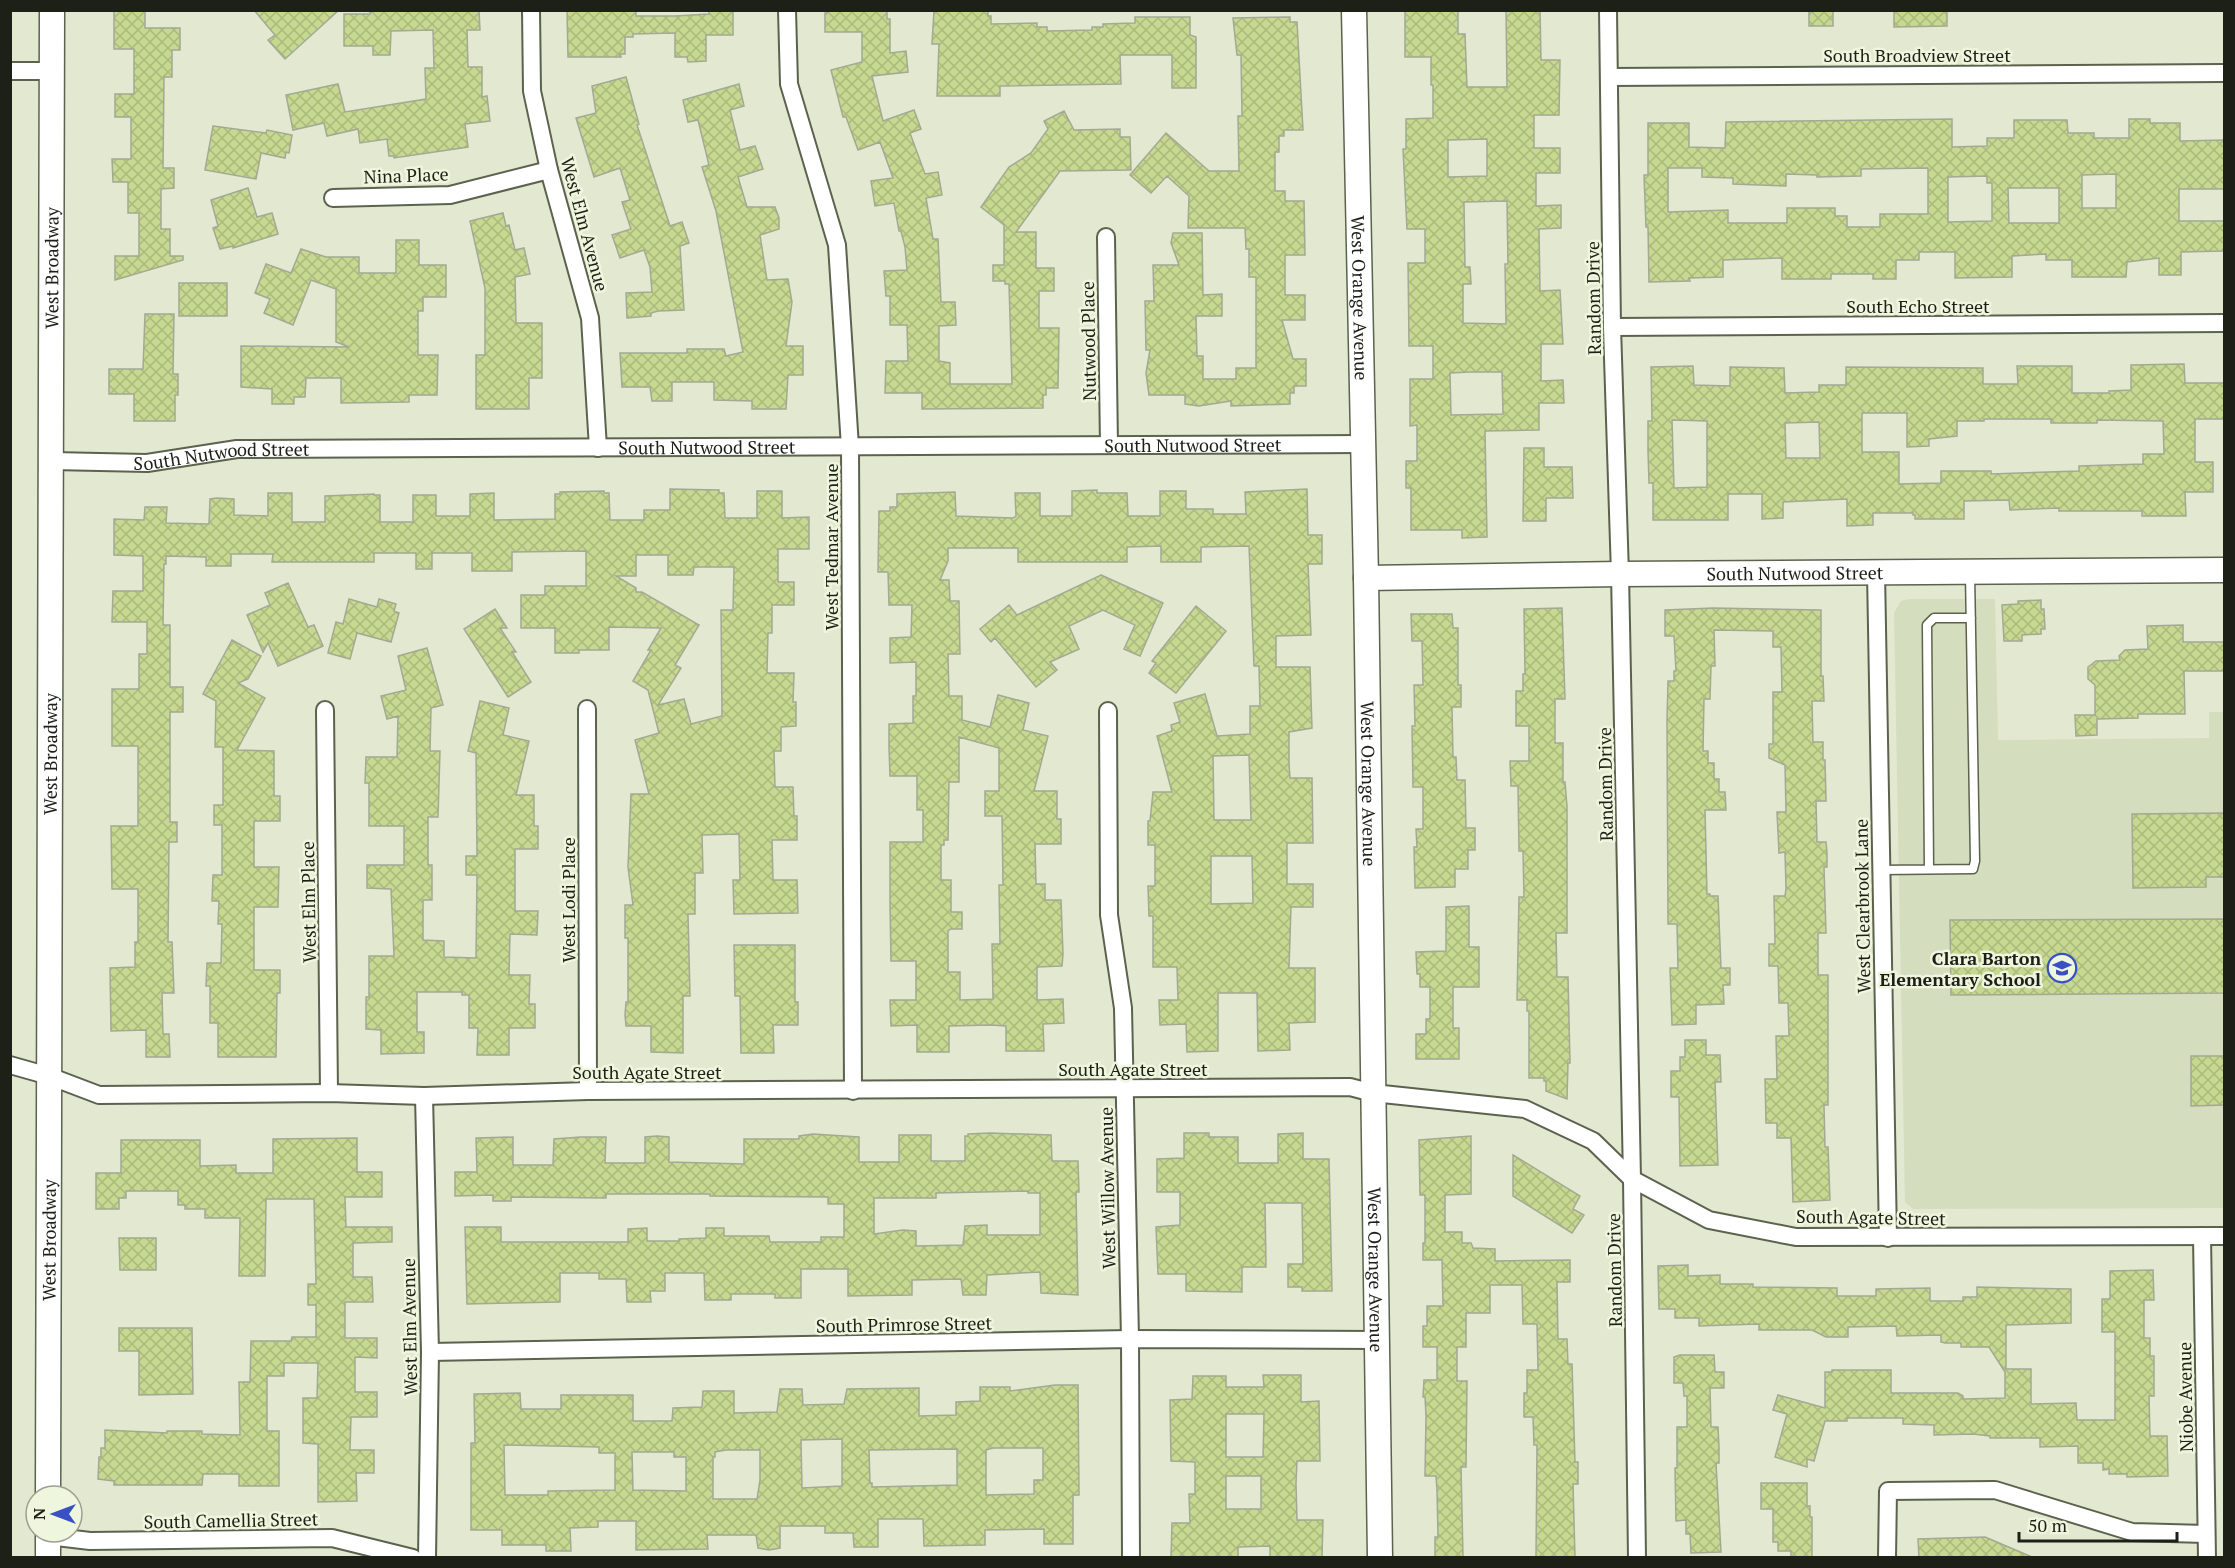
<svg xmlns="http://www.w3.org/2000/svg" width="2235" height="1568" viewBox="0 0 2235 1568" font-family="'PT Serif',serif">
<defs>
<pattern id="building-cross-hatch" width="8" height="8" patternUnits="userSpaceOnUse" patternTransform="scale(1.5)"><rect width="8" height="8" fill="#c7d891"/><path d="M0 0l8 8M0 8l8-8" fill="none" stroke="#aab97c"/></pattern>
</defs>
<rect width="100%" height="100%" fill="#e2e9d0"/>
<!-- built -->
<path fill="#d4ddbd" d="M1909 599H1995L1998 740 2209 738V712H2224V1208L1919 1209H1913L1905 1202 1894 613 1901 601Z"/>
<!-- building -->
<path fill="url(#building-cross-hatch)" stroke="#a3a993" stroke-width="1.5" fill-rule="evenodd" d="M114 10H145V28H180V50H172V77H164L163 168H174V188L161 189V229H170V256H183V260L115 280V256H139V213H128V182H113L112 159H131V117H115V94H134V49H114Z
M254 10H339L285 59 268 40 275 35Z
M370 10H479L480 30H467L468 67H482V97L487 96 490 121 465 124 468 147 394 158V156H389L387 139 360 143 358 129 327 136 324 123 293 130 286 95 338 84 345 112 426 99 425 68H434L433 30 391 31 390 55H373V46H344V14H370Z
M567 10H636V16H675L709 14V10H733V35H706V61L688 62 687 57H675V33L633 34V37H625V54H620L621 57H568Z
M827 10H887V19H890V53L906 51 908 72 872 76 883 121 914 110 921 129 910 133 925 174 938 172 942 195 926 198 933 239H938L941 302H955L956 325 939 326V361L950 363V384H1012L1009 284H1005V281H993V265H1004V225L981 207 1009 167 1031 153 1048 129 1044 121 1064 111 1074 130 1120 129V137H1130L1131 170 1060 171 1016 232H1036V268H1054V291H1039V328H1059L1058 388H1046V395H1043V408L922 409V393H885L886 361H908L907 325H890V296H886L884 271 907 270 905 247 901 231H899L894 203 875 206 871 181 893 178 880 142 858 150 846 117H843L831 70 862 62V32H825V13H827Z
M934 10H988V16H991V24L1037 23V27H1047V31L1092 30V27H1103V24L1135 23V17H1190V35L1196 37V88H1172V55H1120L1121 84 1000 86V96H937L939 44H932Z
M1405 10H1458V34H1465L1467 87H1507L1506 10H1540L1541 60H1560L1559 115H1534V148H1560V173H1536V206L1561 205V228L1539 229 1540 291 1560 290 1563 344H1541V381L1563 380 1564 403H1539V430L1485 431 1487 537 1462 538V530H1411V488H1406V461H1417V425L1410 426V379H1433V346H1409L1408 263H1425V229H1407L1403 149H1406V119L1433 118V85H1431V57H1405ZM1487 139V176L1448 177V140ZM1507 201 1508 264H1505L1506 324 1463 323V284H1471L1470 267H1465L1464 202ZM1470 372H1502L1503 414 1451 415 1450 373Z
M1809 10H1833V26H1809Z
M1894 10H1947V26L1894 27Z
M1290 17V22H1297L1303 130H1284V136H1279V152H1275V191H1285V201H1304L1305 255H1285V295H1305V320H1282L1293 359H1306V386H1294V393H1290V404L1231 406V401L1199 406 1185 404V395H1149L1146 373 1150 350H1146L1145 301H1154L1153 265H1179L1171 243 1173 233H1202L1203 295 1222 294V316H1196L1197 356H1203V379H1236V368H1256V277H1249V249H1246L1245 228H1188L1189 196 1167 176 1151 193 1130 175 1166 133 1209 171H1239L1238 116H1242L1241 55H1237L1233 18Z
M626 77 639 124 637 125 670 226 682 222 689 243 680 246 684 310 658 311 651 313V316L627 318 626 293 652 292 650 267 644 250 620 258 612 235 631 229 622 202 630 200 620 168 594 177 576 118 596 113 592 86Z
M739 84 744 106 730 110 740 150 755 146 763 169 738 177 747 207H775L779 218V229L760 235 767 280 788 279 792 302 786 346H803V375H788L786 409H752V401L714 400V382H672V401H652L650 387H622L620 353H687V349H724L726 356 743 352 716 211 702 167 709 165 698 120 688 122 683 100Z
M1952 119V147L1987 146V138H2014V120H2067L2068 133H2094V138H2129V119H2150V123H2180V141L2224 140V189H2179V221H2224V251L2181 252V275H2159V258L2127 262 2126 277H2072V260H2046V254L2012 256V277L1955 278V252H1919V260H1896V279H1873V274H1831V279H1782V258L1723 260V277L1689 278 1690 281 1649 282 1648 227H1646L1644 175H1648V123H1689V147L1725 148 1726 122ZM1668 168H1702V177L1733 178V184L1786 186V174L1817 175V177L1861 176V169L1928 168V214H1880V227H1847V216H1835V208H1787V223H1728V210L1668 212ZM2116 174V208H2082V175ZM1987 176V183H1992V221L1948 222V177ZM2008 188H2059V223H2009Z
M213 126 266 133 267 130 292 135 289 153 286 152 285 158 261 153 256 179 205 170Z
M248 188 257 217 272 213 278 234 233 248V246L220 249 213 228 218 226 211 200Z
M503 213 506 226 509 225 515 250 524 248 530 274 515 277 516 323H542V378H529V409H476V355H485V288L470 221Z
M396 240H419V265H446V297H423V311H418V355H438L437 395H409V402L341 403V378H306L305 397H294V404H272V389L241 387V346L349 347 336 342V289L311 280 293 325 264 313 270 299 255 293 266 264 291 273 301 249 326 257H359V273H396Z
M179 283H227V316H179Z
M145 314H174L173 374H178V395H175V421H134V394H109V369H143Z
M2184 364 2185 383H2224V419H2195V462H2213V492H2185L2186 516H2142V511H2059V508L2010 510 2009 500 1964 501V519H1915V515H1913V513H1873V525L1847 526V499L1783 502V518L1762 519V494H1728V520H1653V483H1649L1648 451V421H1652L1651 367 1693 366 1694 385 1730 386V367L1784 368 1785 393 1819 392V385H1846V367L1983 368V384H2018L2017 366H2072V393H2109V391L2131 390V365ZM1862 413H1907V447L1929 446V439L1957 436V421H1984V419H2051V423H2097V420L2163 421 2164 454H2143V464L2079 466V471L1991 474V471H1941V483L1899 484V452H1862ZM1672 420 1707 421V487L1674 488ZM1819 422 1820 458H1786L1785 423Z
M1524 448H1544V467H1572L1573 498H1546V521H1523Z
M670 489 719 490V493H724L725 518H757V491H782V518L809 517V549H778V582H794V605H772V633H768L767 673H794L793 702H796V726L781 727V751H774L775 787H793L794 816H797V840H772L773 880H797L798 913 734 914 733 880H740L739 834 702 835 703 873H695V914H688L690 996H683V1053L651 1052V1026H626L625 1015 626 1002H628V938H625V905H633L628 867 631 794H649L635 740 659 733 648 690 633 681 651 650H648L661 628 609 627V650H579V653H555V628H521V595H545V586H586V551L512 552V571H472V553H432V569H416V553H374V562H272L273 554H231V566H206V557L166 556V564H164L163 625H170V687H183V712H170V822H177V842H169L168 942H172L174 993H162L163 1034H169L170 1057H146V1030L111 1031 110 968 135 967V942H138V889H112L111 826H138V746H112V689H139V654H147V622H112L113 591H143V556L114 555V519L144 520 145 507H167L166 523 209 524 210 499 217 498 234 499V515L268 516V493H292V522H325V496L374 494V495H380V522H413V495H436V516H470V494L494 493V520L555 519V494H560V492L604 491V493H609L610 520H644V510H670ZM636 555H668V575H693L694 567H734L733 610H721L722 716 691 724 684 699 658 705 681 668 675 665 699 625 642 592H636V588L616 576H636Z
M1307 489 1308 535H1322V564H1308L1311 635 1276 636V667H1310L1312 728 1289 732V763L1290 778H1312L1313 843H1287V884H1313V907H1291L1289 968H1315V1022L1289 1023 1290 1050 1258 1051 1257 993H1218V1051L1187 1052 1186 1024 1160 1025 1159 1000H1178L1177 967H1153V916H1149L1148 886H1155V845H1148V821H1150L1153 792H1172L1157 736 1172 731 1171 725 1180 722 1174 703 1205 694 1217 736 1250 734V706H1260L1259 666H1254L1249 546 1201 547V562H1161V546L1127 547V562H1018V548H948V561L940 580H949L950 601H959L960 654H948L949 696H962V720L990 727 998 695 1029 703 1023 730 1048 736 1034 791H1057V819H1061V844H1035L1036 884H1045V900H1061L1063 954 1062 966 1037 967V1000L1063 999 1064 1023 1043 1024 1044 1051H1006V1026L991 1025 949 1026V1052H917V1025L891 1026 890 1000H916V961H891L890 904V842H923V810H917V776H890L889 747V724L913 723V696H916V662L890 663V638L911 637 912 605H889L888 572H878L879 511H890V507H897V494L955 492 956 516 1013 518 1016 516 1015 493H1040V516H1072V491L1097 490V493H1127L1128 516H1160V491H1186V509H1213V514H1246L1245 492ZM959 737 999 748V791H985V816H1002L1003 885H999L1000 944H992L993 999 960 1000V972H948V931L951 929H962V912H951V880H941V845H944V840H948L949 782H959ZM1249 755 1251 820H1214L1213 756ZM1211 856H1252L1253 903 1211 904Z
M1101 575 1163 603 1140 656 1124 649 1135 625 1103 610 1069 626 1079 649 1050 662 1057 670 1036 687 995 638 991 642 980 629 1009 605 1017 615Z
M288 583 308 627 314 625 323 646 278 666 268 643 263 652 247 615 270 605 265 593Z
M349 599 377 607 379 599 396 604 394 611 399 613 391 642 357 633 350 659 328 653 336 622 343 624Z
M2041 600V609H2044L2045 629H2041V634L2022 635V641H2004L2002 605 2018 604V601Z
M1196 606 1226 631 1176 693 1149 673 1156 663 1152 661Z
M1562 608 1565 699H1555V743H1563V782H1565L1567 806V933H1556L1557 977H1568L1570 1063H1568L1567 1099 1546 1091V1081H1544V1078H1529V1011H1527V1000H1517L1519 897H1524L1523 851H1519L1518 786H1511L1510 761H1529V726H1516V691H1523V674H1525L1524 609Z
M1713 608 1821 610V676H1823L1824 701H1812L1813 742H1823V760H1825L1826 801H1816L1817 842H1826L1827 852V867H1824L1826 933H1818V975H1828V1105H1824L1825 1147H1828L1830 1200 1793 1202 1791 1138H1777V1123H1766L1765 1079H1777L1776 1036H1789L1788 1003H1779L1778 966H1769V944H1775L1774 896H1785L1786 889 1785 852 1779 853 1777 812H1786L1785 765 1769 758V744H1773V692H1782L1781 647H1773V631L1714 630 1715 666H1711L1710 699H1704L1703 751H1708V763H1714V779H1719V792H1725L1726 810H1705L1707 894H1710V896H1718L1721 968H1730V985H1723L1724 1004 1696 1005V1024L1672 1025 1670 968H1678L1677 924H1668L1667 721 1668 681H1674V671H1676L1674 636H1665V610Z
M495 609 507 628H500L516 652H512L531 682 508 697 464 629Z
M1411 614H1452L1453 628H1458V685H1461V707H1452L1453 757H1456L1457 780H1465L1466 828H1475V850H1468V869H1455V887L1415 888 1414 847H1417L1416 829H1423V787H1413L1412 726H1415L1414 685H1423L1422 641H1412Z
M2183 625V642H2224V671H2184L2185 714H2138V718L2097 719V735L2076 736 2075 715H2095V685L2088 679V667L2096 661 2120 660 2119 656 2125 650 2148 649 2147 626Z
M232 640 261 656 248 679 238 683 265 698 237 750 274 751V796H280V821H254V867H279L278 907H254V970H280V993H277L276 1057H218V1023H210V986H206L207 963H221L222 924H218L219 901H212L213 875H222V825H214V805H223V747H215L216 701 203 694Z
M427 648 443 705 431 708 430 751H440L438 817H428V865H432V900H423V940L444 941V957L476 958 477 875H466V856H477L476 753 468 751 480 701 509 708 503 735 529 741 516 795H534V826H538V849H515V911H538L537 935 510 934 509 975H530L529 1004H535V1028H509V1055H477L478 1028H469V995H462V992H417V1032H424V1053L381 1054V1030L366 1029V997H369V956H394L391 889 367 888V865H404V826H369V783H365L366 757H397L398 716 387 719 381 696 406 690 398 656Z
M2224 813V877H2206V887L2133 888 2132 814Z
M1469 906V947H1479V987H1453V1028H1459V1059H1416V1034H1426V1019H1430V987H1420V974H1417L1416 952 1446 951V907Z
M2224 919V993L1951 995 1950 920Z
M734 945H795V1002H798V1025H773L774 1053H741L740 996H735Z
M1685 1040H1706V1055H1720L1721 1082H1715L1718 1165 1680 1166 1679 1097H1671V1071H1680V1057H1685Z
M2191 1056H2224V1105L2191 1106Z
M990 1133 1051 1135 1052 1161H1078L1079 1192H1076L1078 1295 1041 1293 1040 1272 987 1275 986 1295H963L961 1279 912 1280V1295L848 1296V1269H801V1298H775V1294H731V1300H705L704 1273H665V1291H650L651 1302H627L626 1279H599V1273H560V1302L467 1304 465 1227H501V1242H628V1229L647 1228V1241H679V1239L706 1238V1228H724V1236H769L770 1242H821V1237H844V1204H828V1197L710 1196V1194H606V1198L511 1197V1201H493V1195L455 1196V1172H477L476 1138 513 1137V1165H553L554 1139 581 1137H606L605 1163H645V1137L657 1136 669 1137V1162L744 1164V1139H799V1136L813 1134 859 1137V1162H899V1135H931V1161H965V1136H968V1134ZM1028 1191V1193H1040V1235H987V1225L965 1226 963 1245 916 1246V1231L903 1230 874 1234V1198H936V1193Z
M1184 1133H1209V1137H1238V1163H1278V1134L1303 1133V1159H1329L1332 1291H1302V1287H1288V1264H1303L1302 1203H1265L1266 1267H1242V1292L1186 1291V1274H1158L1156 1227 1180 1225V1192H1157V1159L1184 1158Z
M1471 1136V1194L1445 1195V1232H1462V1243H1471L1473 1248 1495 1249V1261L1570 1260V1282H1557L1558 1339H1567L1568 1364H1572L1575 1462H1578V1484H1573L1575 1557H1536L1537 1445H1534L1533 1417H1524V1393H1527V1370H1538L1537 1324H1523L1522 1285H1490V1313H1466V1347H1457V1381H1467L1466 1467H1461L1463 1557H1435V1537H1438L1437 1490 1436 1476H1425L1426 1416 1425 1397H1423L1424 1380H1437V1347H1423V1326H1427V1306H1443L1442 1260H1423V1243H1425V1195H1420L1419 1140Z
M357 1138V1172H382V1197H345L346 1227H392V1242L353 1243V1277H372L373 1302H345V1338H377V1358L355 1357V1392H377V1417H351L350 1450H374V1473H356L357 1501 318 1502V1444L303 1443V1398H317L318 1363H284V1376H267V1431H279V1486H239V1474H203L202 1485H114V1481L98 1479 99 1457H101V1448H105V1430L167 1433V1431H202V1434L240 1435 239 1382H250L251 1341H291L292 1337H316V1305H308V1284H316L314 1199H266L265 1276H239L240 1218H205V1209H185V1205H178V1191H126V1198H119V1209H96V1173H121V1140H200V1166L236 1165V1173H273V1139Z
M1513 1155 1580 1196 1573 1209 1584 1215 1572 1233 1513 1196Z
M119 1238H156V1270H120Z
M1688 1265V1276L1720 1275V1284H1753V1287L1837 1288V1296H1876V1289L1930 1288V1301H1963V1297H1977V1287L2071 1289V1323L2006 1325V1369H2031V1404L2076 1403 2077 1420H2115V1332H2102V1299H2110V1271L2153 1270 2154 1300H2144V1338H2150V1356H2154V1396H2149L2150 1436H2167L2168 1476 2127 1477V1474H2109V1469L2103 1470V1463H2078V1446L2040 1447V1438H1990V1436L1973 1434 1934 1435V1425L1903 1424V1418H1847V1421H1825L1814 1461 1807 1459V1467L1775 1457 1787 1414 1773 1410 1778 1395 1825 1408V1372H1832V1370H1891V1393H1958L1963 1396V1399L2005 1398V1372L1989 1347H1961V1343H1945L1941 1342V1335L1897 1336 1896 1326 1848 1327V1337H1826L1812 1330H1759V1324L1699 1326V1318H1675V1309H1659L1658 1266Z
M119 1328H192L193 1394 139 1395V1351H119Z
M1680 1355H1714L1715 1372H1724V1388H1710L1711 1427H1718L1719 1447V1463H1716L1721 1552 1691 1553 1690 1534H1686V1520L1676 1521 1675 1468H1677V1427H1687V1396H1684L1683 1383H1674V1357Z
M1263 1375H1301V1402L1319 1401 1320 1461H1297L1296 1483 1297 1520H1323L1322 1557H1270V1546L1238 1547V1557H1171L1172 1523H1190L1189 1494H1195V1462L1171 1461 1170 1400 1192 1399 1193 1376H1226V1387H1264ZM1226 1414H1264L1263 1457H1226ZM1226 1476H1261V1509H1226Z
M1055 1385H1078L1079 1495H1073V1544H1044V1529L985 1530V1545L924 1546 923 1519H878V1547H854L853 1533H825V1526H780V1548L769 1550 758 1548 756 1535H707L708 1549 636 1550V1521H598V1527L570 1528 571 1551H546V1545H502V1530H471V1443H475L474 1394 520 1393 521 1409H561V1395H633V1421H672L673 1408 702 1407 703 1391H734V1413L777 1412 780 1389H802L803 1405 844 1404 847 1389 919 1388V1416L956 1415V1402L980 1401V1387H1010V1391ZM842 1439V1486L802 1488 801 1440ZM504 1445 599 1447V1453H615V1490L548 1491V1495H505ZM993 1448H1043V1480H1034V1494L986 1495V1450ZM957 1449V1485L872 1487V1483H870L869 1450ZM726 1450H760V1480L757 1499H713V1457H715V1452ZM632 1452H674V1457H686V1491L633 1490Z
M1761 1483H1807V1506H1810V1517H1812V1557H1791V1551H1778V1542H1773V1509H1761Z
M1985 1537 2032 1557H1919L1918 1539Z"/>
<g fill="none" stroke-linecap="round" stroke-linejoin="round">
<!-- lane casing -->
<g stroke="#5c624d" stroke-width="11">
<path id="lane" d="M1929 869 1927 625 1934 618H1971
M1881 870 1973 869 1975 861 1970 574"/>
</g>
<!-- street casing -->
<g stroke="#5c624d" stroke-width="20">
<g id="street">
<path d="M531 10 532 91 549 170 590 318 598 448"/>
<path d="M787 10 789 84 837 245 850 447 853 1091"/>
<path d="M1608 10 1612 327 1620 574 1632 1179 1637 1558"/>
<path d="M10 71H52"/>
<path d="M1609 77 2224 73"/>
<path d="M333 198 450 195 549 170"/>
<path d="M1106 237 1109 445"/>
<path d="M1612 327 2224 323"/>
<path id="s1" d="M52 461 147 463 237 449 1362 444"/>
<path d="M1876 572 1888 1238"/>
<path d="M587 709 588 1091"/>
<path d="M325 710 329 1093"/>
<path d="M1108 711 1109 915 1123 1008 1130 1339 1131 1558"/>
<path d="M10 1065 49 1076 99 1095 329 1093 424 1096 588 1091 1350 1087 1373 1093 1525 1109 1593 1141 1632 1179 1709 1220 1796 1237 2224 1236"/>
<path d="M424 1096 430 1352 427 1558"/>
<path d="M2202 1236 2207 1558"/>
<path d="M430 1352 1130 1339 1378 1340"/>
<path d="M48 1536 90 1541 332 1538 413 1558"/>
<path d="M1887 1558 1888 1491 1995 1490 2132 1532 2206 1534"/>
</g>
</g>
<!-- secondary casing -->
<g stroke="#5c624d" stroke-width="27">
<g id="secondary">
<path id="s2" d="M1354 10 1366 578 1380 1558"/>
<path id="s3" d="M1366 578 1620 574 2224 570"/>
<path id="s4" d="M48 1496 52 10"/>
<path d="M48 1558V1532"/>
</g>
</g>
<!-- lane -->
<use href="#lane" stroke="#fff" stroke-width="8"/>
<!-- street -->
<use href="#street" stroke="#fff" stroke-width="16"/>
<!-- secondary -->
<use href="#secondary" stroke="#fff" stroke-width="24"/>
</g>
<!-- icons -->
<defs>
<g id="school-ring" transform="scale(1.5)"><circle r="9.5" fill="#eff6de" stroke="#3950c3" stroke-width="1.5"/><path d="M0-5L7-2L0 1L-7-2ZM-4 1L0 2.5L4 1V4Q0 6-4 4Z" fill="#3950c3"/></g>
</defs>
<g fill-rule="evenodd">
<use href="#school-ring" x="2062" y="968"/>
</g>
<g text-anchor="middle" dominant-baseline="central" stroke-width="5" stroke-linejoin="round" paint-order="stroke">
<!-- street labels -->
<g font-size="18" fill="#1d2017" stroke="#eff6de">
<text x="1917" y="55">South Broadview Street</text>
<text transform="translate(406 175) rotate(-2)">Nina Place</text>
<text transform="translate(585 224) rotate(75)">West Elm Avenue</text>
<text stroke="none"><textPath href="#s4" startOffset="1228">West Broadway</textPath></text>
<text stroke="none"><textPath href="#s2" startOffset="288">West Orange Avenue</textPath></text>
<text transform="translate(1593 298) rotate(-91)">Random Drive</text>
<text x="1918" y="306">South Echo Street</text>
<text transform="translate(1088 341) rotate(-91)">Nutwood Place</text>
<text stroke="none"><textPath href="#s1" startOffset="1142">South Nutwood Street</textPath></text>
<text stroke="none"><textPath href="#s1" startOffset="656">South Nutwood Street</textPath></text>
<text stroke="none"><textPath href="#s1" startOffset="170">South Nutwood Street</textPath></text>
<text transform="translate(831 547) rotate(-90)">West Tedmar Avenue</text>
<text stroke="none"><textPath href="#s3" startOffset="429">South Nutwood Street</textPath></text>
<text stroke="none"><textPath href="#s4" startOffset="742">West Broadway</textPath></text>
<text stroke="none"><textPath href="#s2" startOffset="774">West Orange Avenue</textPath></text>
<text transform="translate(1605 784) rotate(-91)">Random Drive</text>
<text transform="translate(568 900) rotate(-90)">West Lodi Place</text>
<text transform="translate(308 902) rotate(-91)">West Elm Place</text>
<text transform="translate(1862 906) rotate(-91)">West Clearbrook Lane</text>
<text x="1133" y="1069">South Agate Street</text>
<text x="647" y="1072">South Agate Street</text>
<text transform="translate(1107 1188) rotate(-91)">West Willow Avenue</text>
<text transform="translate(1871 1217) rotate(1)">South Agate Street</text>
<text stroke="none"><textPath href="#s4" startOffset="256">West Broadway</textPath></text>
<text stroke="none"><textPath href="#s2" startOffset="1260">West Orange Avenue</textPath></text>
<text transform="translate(1614 1270) rotate(-91)">Random Drive</text>
<text transform="translate(904 1324) rotate(-1)">South Primrose Street</text>
<text transform="translate(409 1327) rotate(-91)">West Elm Avenue</text>
<text transform="translate(2185 1397) rotate(-91)">Niobe Avenue</text>
<text transform="translate(231 1520) rotate(-1)">South Camellia Street</text>
</g>
<!-- poi labels -->
<g font-size="18" font-weight="bold" fill="#1d2017" stroke="#eff6de" text-anchor="end">
<text x="2041" y="958">Clara Barton<tspan x="2041" dy="21">Elementary School</tspan></text>
</g>
</g>
<!-- border -->
<rect width="2235" height="1568" fill="none" stroke="#1d2017" stroke-width="24"/>
<!-- north arrow -->
<g transform="translate(54 1514) rotate(270)"><circle r="28" fill="#eff6de" stroke="#9ba08e" stroke-width="1.5"/>
<path d="M0-4.5L10 22L0 15L-10 22Z" fill="#3950c3"/>
<text y="-9" font-size="16" font-weight="bold" text-anchor="middle" fill="#1d2017">N</text>
</g>
<!-- scale -->
<path d="M2019 1532v9h158v-9" fill="none" stroke="#1d2017" stroke-width="3"/>
<text x="2028" y="1532" font-size="18" fill="#1d2017" stroke="#eff6de" stroke-width="4.5" paint-order="stroke">50 m</text>
</svg>
